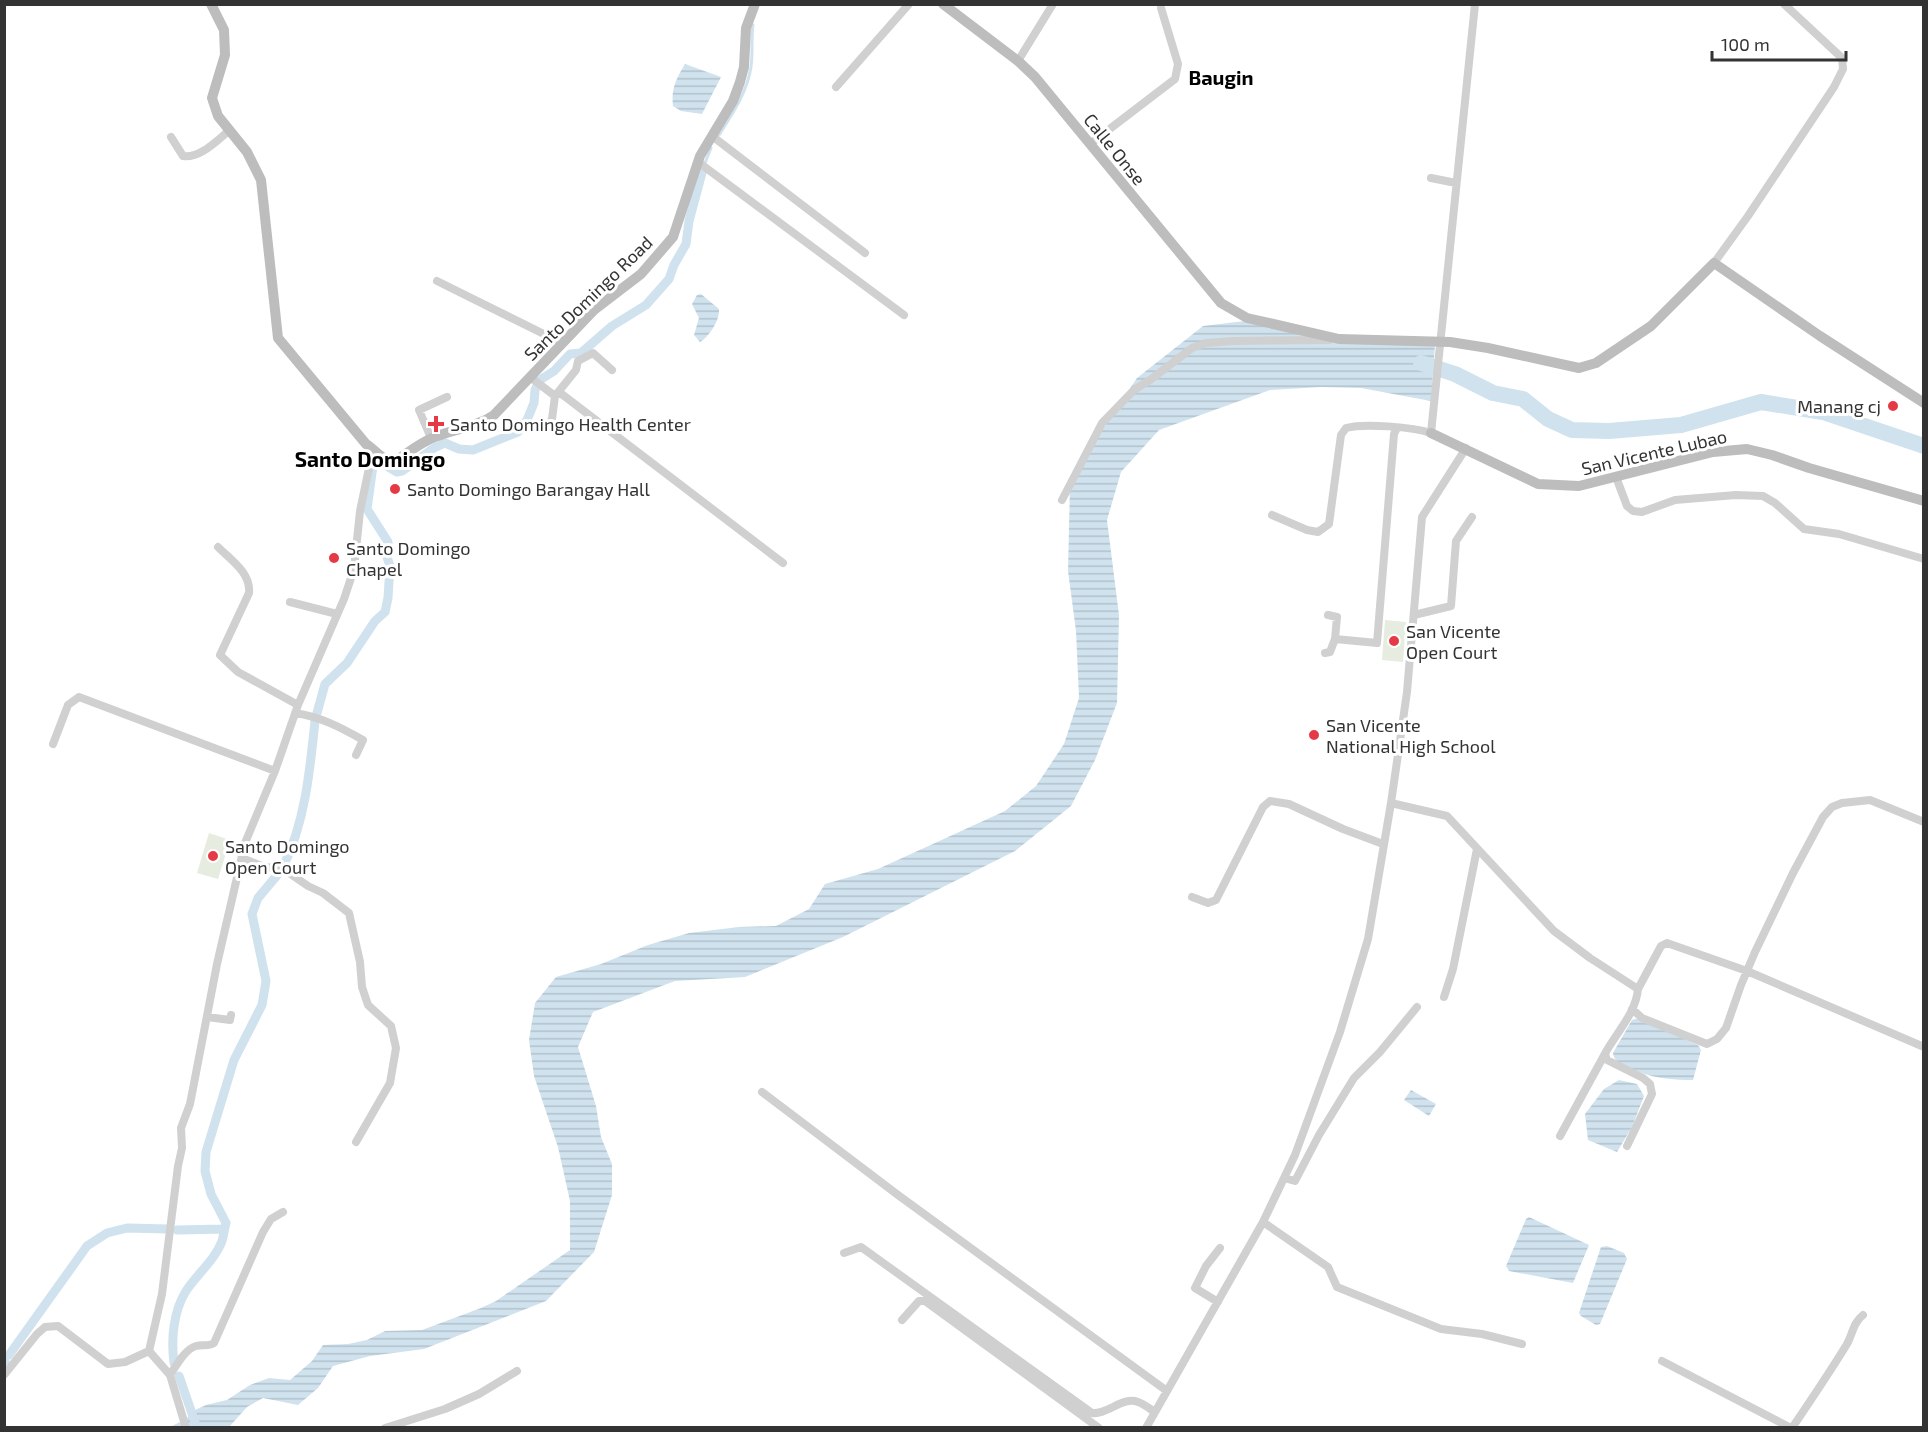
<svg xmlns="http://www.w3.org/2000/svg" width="1928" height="1432" viewBox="0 0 1928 1432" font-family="'Exo 2',sans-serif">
<defs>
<pattern id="water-rules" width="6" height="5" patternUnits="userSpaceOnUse" patternTransform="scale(1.5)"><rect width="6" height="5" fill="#cfe2ee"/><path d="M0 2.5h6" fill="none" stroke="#b2c2cd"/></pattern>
</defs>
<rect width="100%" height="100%" fill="#fff"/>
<!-- green -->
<path fill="#e6ecdf" d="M1385 620 1406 622 1403 662 1382 660Z
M209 833 230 840 218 879 197 873Z"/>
<!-- water -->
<path fill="url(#water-rules)" d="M685 64 721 77 702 114 681 111 673 106C671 89 676 79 685 64Z
M701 294 719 309C720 320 709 337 700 342L694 335 699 318 692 304 697 295Z
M1245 321 1289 330 1435 344 1431 401 1361 388 1321 387 1270 390 1159 430 1121 472 1107 520 1119 615 1117 703 1095 760 1071 806 1015 851 843 937 745 977 675 981 593 1012 578 1047 596 1106 601 1137 612 1164V1195L594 1252 546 1301 424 1349 370 1356 333 1366 318 1388 298 1405 263 1398 247 1407 229 1427 168 1428 186 1419 195 1410 206 1405 227 1400 250 1385 269 1378 290 1380 312 1361 323 1345 348 1344 367 1340 385 1331 422 1330 481 1308 496 1301 570 1250V1201L558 1147 534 1076 529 1040 535 1003 556 977 601 964 648 945 689 933 739 927 776 926 809 909 825 884 878 869 1005 811 1036 786 1064 744 1079 698 1076 631 1068 571 1070 485 1094 442 1137 378 1203 326Z
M1635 1019H1640L1698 1045 1701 1050 1693 1080C1669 1080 1651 1078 1629 1068 1621 1064 1614 1062 1613 1053L1632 1020Z
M1619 1080 1637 1084 1644 1096 1632 1127 1617 1152 1588 1140 1585 1114 1604 1089Z
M1411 1090 1436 1104 1429 1116 1404 1100Z
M1529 1217 1589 1245 1573 1283 1509 1271 1506 1266 1526 1219Z
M1607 1246 1624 1253 1627 1259 1600 1324 1596 1325 1581 1316 1579 1313 1601 1247Z"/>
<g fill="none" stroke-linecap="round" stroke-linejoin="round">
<!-- stream -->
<path stroke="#cfe2ee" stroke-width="3" d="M719 135C732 114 747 93 751 67 753 53 751 39 753 25
M705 163 711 148"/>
<!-- canal -->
<path stroke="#cfe2ee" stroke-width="9" d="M317 713 325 684 347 663 375 621 385 612 388 598 390 566 387 557 388 542 367 509 373 466 380 462 397 472 402 471 434 448 445 443 459 449 473 450 518 432 527 420 534 403 535 390 540 380 554 371 570 354 581 353 612 326 646 305 669 279 674 265 686 244 689 221 703 169
M283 867C305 823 310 770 315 721
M177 1230 224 1229
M9 1355 87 1246 107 1233 127 1228 168 1229
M4 1362 5 1361
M174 1363C171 1340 173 1312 186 1291 197 1274 215 1260 222 1241 224 1235 224 1229 226 1223L211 1194 205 1171 206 1152 234 1060 262 1005 266 981 252 914 258 898 279 873
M179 1376 197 1428"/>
<!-- river -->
<path stroke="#cfe2ee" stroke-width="16" d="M1421 363 1455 374 1493 393 1523 399 1548 419 1572 430 1609 431 1681 425 1761 402 1823 412 1924 446"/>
<!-- street -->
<path stroke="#d0d0d0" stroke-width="8" d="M1018 61 1053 4
M836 87 909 4
M712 136 865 253
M171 137 183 156C200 159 217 140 230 130
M1090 144 1175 79 1178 64 1161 8
M698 162 904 315
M1431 178 1456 183
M1714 263 1748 216 1834 87 1843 69 1842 58 1784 4
M437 281 562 343
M530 377 555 396 576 370 578 361 593 353 612 370
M559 392 783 563
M548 425 552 419 555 396
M431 438 419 410 447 397
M1616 477 1627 506 1633 511 1642 512 1675 500 1736 495 1763 496 1775 503 1804 529 1839 534 1924 559
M1062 500 1102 423 1134 390 1150 380 1192 348 1206 343 1234 341 1329 340
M1272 515 1307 530 1318 532 1329 524 1341 435 1346 428C1364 423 1413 427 1431 433L1475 4
M218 547C231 560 251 573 249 593L220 655 238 672 298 705
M290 602 337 614
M1328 615 1337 617 1335 639 1377 643 1394 434 1397 428
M1414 615 1451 606 1456 541 1472 517
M1325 653 1330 652 1335 639
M295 713C321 717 340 727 363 740L356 755
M53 744 68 705 79 697 275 771
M1391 803 1447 816 1554 931 1590 958 1638 989C1636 1012 1618 1031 1607 1050 1591 1079 1576 1107 1560 1136
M242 858 264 867 280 868 289 873 308 886 323 893 349 913 360 962 362 987 368 1005 391 1026 396 1048 390 1083 356 1142
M1192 897 1208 903 1216 900 1263 807 1270 801 1289 804 1343 829 1383 844
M1638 989 1661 946 1667 943 1747 971 1924 1047
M1444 997 1453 969 1477 849
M1632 1009 1642 1018 1707 1044 1717 1039 1726 1028 1741 985 1755 952 1793 873 1823 817 1832 807 1842 803 1870 800 1924 822
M207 1017 230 1020 231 1015
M1605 1054 1607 1060 1643 1078 1650 1084 1652 1094 1627 1146
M762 1092 898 1195 1167 1391
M1284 1178 1295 1181 1319 1135 1354 1078 1380 1052 1417 1007
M1263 1222 1328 1267 1337 1287 1441 1329 1482 1334 1522 1344
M844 1253 861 1247 1092 1413C1107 1415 1123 1396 1138 1402 1144 1404 1150 1409 1155 1412
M1218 1302 1195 1288 1206 1266 1220 1248
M902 1320 919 1301H925L1099 1428
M149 1351 162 1294 178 1166 182 1148 181 1128 190 1104 217 964 245 843 275 771 298 705 344 599 354 569 360 511 373 449
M149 1351 170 1375 186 1428
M1662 1361 1791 1428
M4 1375 37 1334 45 1327 58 1326 108 1364 125 1362 149 1351
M170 1375C176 1366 185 1349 196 1346 202 1344 208 1347 214 1343L263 1232 271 1219 283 1212
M385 1428 445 1409 479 1394 517 1371
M1146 1428 1263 1222 1295 1155 1340 1032 1368 939 1391 803 1407 692 1422 517 1466 448
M1792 1428C1811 1400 1830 1372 1847 1344 1853 1333 1853 1323 1863 1315"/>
<!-- secondary -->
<path stroke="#bdbdbd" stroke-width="10" d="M211 4 224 30 225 55 212 98 218 116 247 152 261 180 278 338 366 444C377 451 383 463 397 460 409 452 421 442 435 437 454 429 477 427 494 415L594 310 641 274 673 237 700 156 733 101 740 82 744 67 746 28 755 4
M943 4 1018 61 1035 77 1221 303 1247 318 1339 339 1450 342 1488 348 1579 368 1596 363 1651 326 1714 263 1820 336 1924 403
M1431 433 1538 484 1579 486 1713 452 1747 449 1772 455 1809 468 1924 501"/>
</g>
<!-- markers -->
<g fill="#e63946" stroke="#fff" stroke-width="2">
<circle cx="1893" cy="406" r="6"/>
<path d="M433 415h6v6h6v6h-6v6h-6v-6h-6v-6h6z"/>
<circle cx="395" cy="489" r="6"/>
<circle cx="334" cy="558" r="6"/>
<circle cx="1394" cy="641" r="6"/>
<circle cx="1314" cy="735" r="6"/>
<circle cx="213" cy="856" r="6"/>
</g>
<g text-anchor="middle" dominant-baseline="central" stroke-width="6" stroke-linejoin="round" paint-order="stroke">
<!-- street labels -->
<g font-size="18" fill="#333" stroke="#fff">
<text transform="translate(1115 149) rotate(51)">Calle Onse</text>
<text transform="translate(588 298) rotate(-44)">Santo Domingo Road</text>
<text transform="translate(1654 452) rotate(-13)">San Vicente Lubao</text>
</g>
<!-- poi labels -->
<g font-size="18" fill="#333" stroke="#fff" text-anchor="start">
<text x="1881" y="406" text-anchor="end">Manang cj</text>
<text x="450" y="424">Santo Domingo Health Center</text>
<text x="407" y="489">Santo Domingo Barangay Hall</text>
<text x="346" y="548">Santo Domingo<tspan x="346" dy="21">Chapel</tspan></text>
<text x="1406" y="631">San Vicente<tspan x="1406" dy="21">Open Court</tspan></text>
<text x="1326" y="725">San Vicente<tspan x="1326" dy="21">National High School</tspan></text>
<text x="225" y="846">Santo Domingo<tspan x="225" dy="21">Open Court</tspan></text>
</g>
<!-- neighbourhood labels -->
<g font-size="20" font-weight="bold" fill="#000" stroke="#fff">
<text x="1221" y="77">Baugin</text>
</g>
<!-- quarter labels -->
<g font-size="21" font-weight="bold" fill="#000" stroke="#fff">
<text x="370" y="458">Santo Domingo</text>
</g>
</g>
<!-- border -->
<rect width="1928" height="1432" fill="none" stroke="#333333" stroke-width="12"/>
<!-- scale -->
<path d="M1712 51v9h134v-9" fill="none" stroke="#333333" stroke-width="3"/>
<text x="1721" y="51" font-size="18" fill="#333333" stroke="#ffffff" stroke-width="4.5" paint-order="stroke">100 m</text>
</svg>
